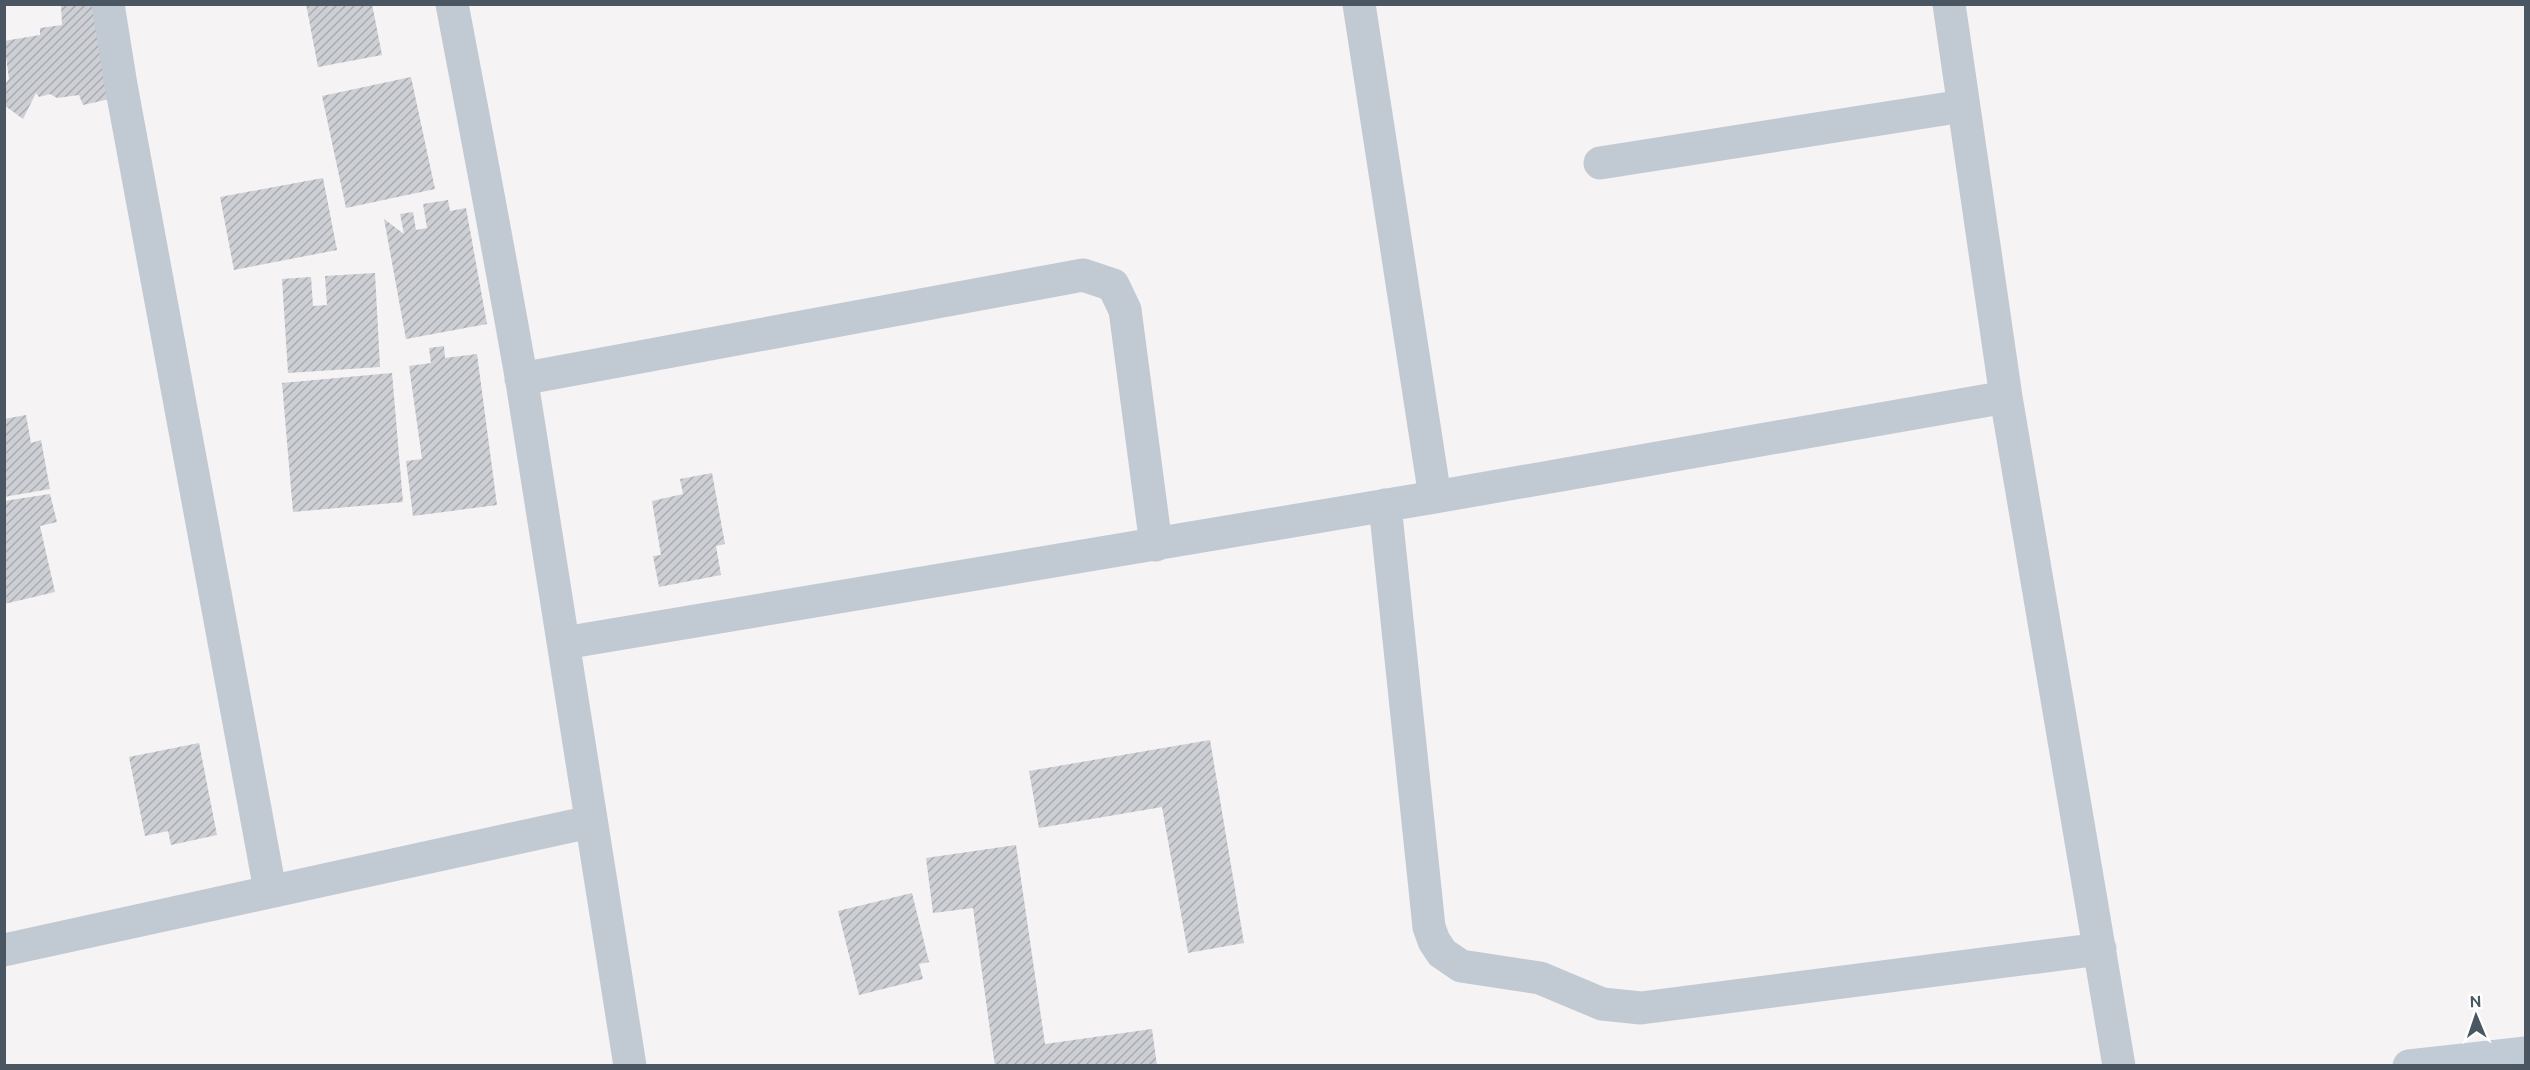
<svg xmlns="http://www.w3.org/2000/svg" width="2530" height="1070" viewBox="0 0 2530 1070" font-family="Ubuntu,sans-serif">
<defs>
<pattern id="building-hatch" width="6" height="6" patternUnits="userSpaceOnUse" patternTransform="scale(1.5)"><rect width="6" height="6" fill="#cdcfd5"/><path d="M-1 1l2-2M0 6l6-6M5 7l2-2" fill="none" stroke="#a8abb0"/></pattern>
</defs>
<rect width="100%" height="100%" fill="#f5f3f3"/>
<!-- building -->
<path fill="url(#building-hatch)" d="M94 4 114 98 83 105 79 95 57 98 50 94 39 97 36 93 23 119 4 105V86L9 79 4 41 40 35V28L62 25 61 5Z
M306 4H372L382 55 318 67Z
M411 77 435 189 346 208 322 96Z
M323 178 337 250 234 270 220 197Z
M448 200 450 211 466 208 487 324 406 339 384 219 404 234 400 214 413 212 416 230 427 228 423 204Z
M375 273 380 367 288 373 282 279 311 277 313 306 327 305 325 276Z
M444 346 445 358 477 354 497 505 413 516 406 461 422 459 409 366 431 363 429 348Z
M392 373 403 502 293 512 282 383Z
M26 415 31 443 41 440 50 489 4 497V419Z
M712 473 725 544 716 546 721 575 659 587 653 556 661 555 652 501 683 494 680 479Z
M50 494 57 522 40 526 55 592 4 604V501Z
M1210 740 1244 943 1188 953 1162 807 1039 828 1029 771Z
M199 743 217 835 171 845 168 831 145 836 129 757Z
M1016 845 1045 1044 1152 1029 1157 1066H995L973 908 933 913 926 858Z
M912 893 929 962 919 964 923 979 859 995 838 911Z"/>
<g fill="none" stroke-linecap="round" stroke-linejoin="round">
<!-- street -->
<path stroke="#c1cad2" stroke-width="33" d="M108 4 121 85 270 890
M452 4C476 130 500 256 522 382 560 610 592 838 630 1066
M1359 4 1435 497
M1949 4 2006 397 2119 1066
M1600 163 1963 106
M521 379 1083 275 1113 285 1125 310 1156 545
M1385 505 1429 927 1434 941 1442 953 1461 966 1540 978 1602 1004 1641 1008 2100 949
M564 643 1435 497 2006 397
M4 950 590 822"/>
<!-- secondary -->
<path stroke="#c1cbd6" stroke-width="33" d="M2409 1066 2526 1053"/>
</g>
<!-- border -->
<rect width="2530" height="1070" fill="none" stroke="#4a5661" stroke-width="12"/>
<!-- north arrow -->
<g transform="translate(2476 1016) rotate(358)" stroke="#ffffff" stroke-width="4.5" paint-order="stroke">
<path d="M0-4.5L10 22L0 15L-10 22Z" fill="#4a5661"/>
<text y="-9" font-size="16" font-weight="bold" text-anchor="middle" fill="#4a5661">N</text>
</g>
</svg>
